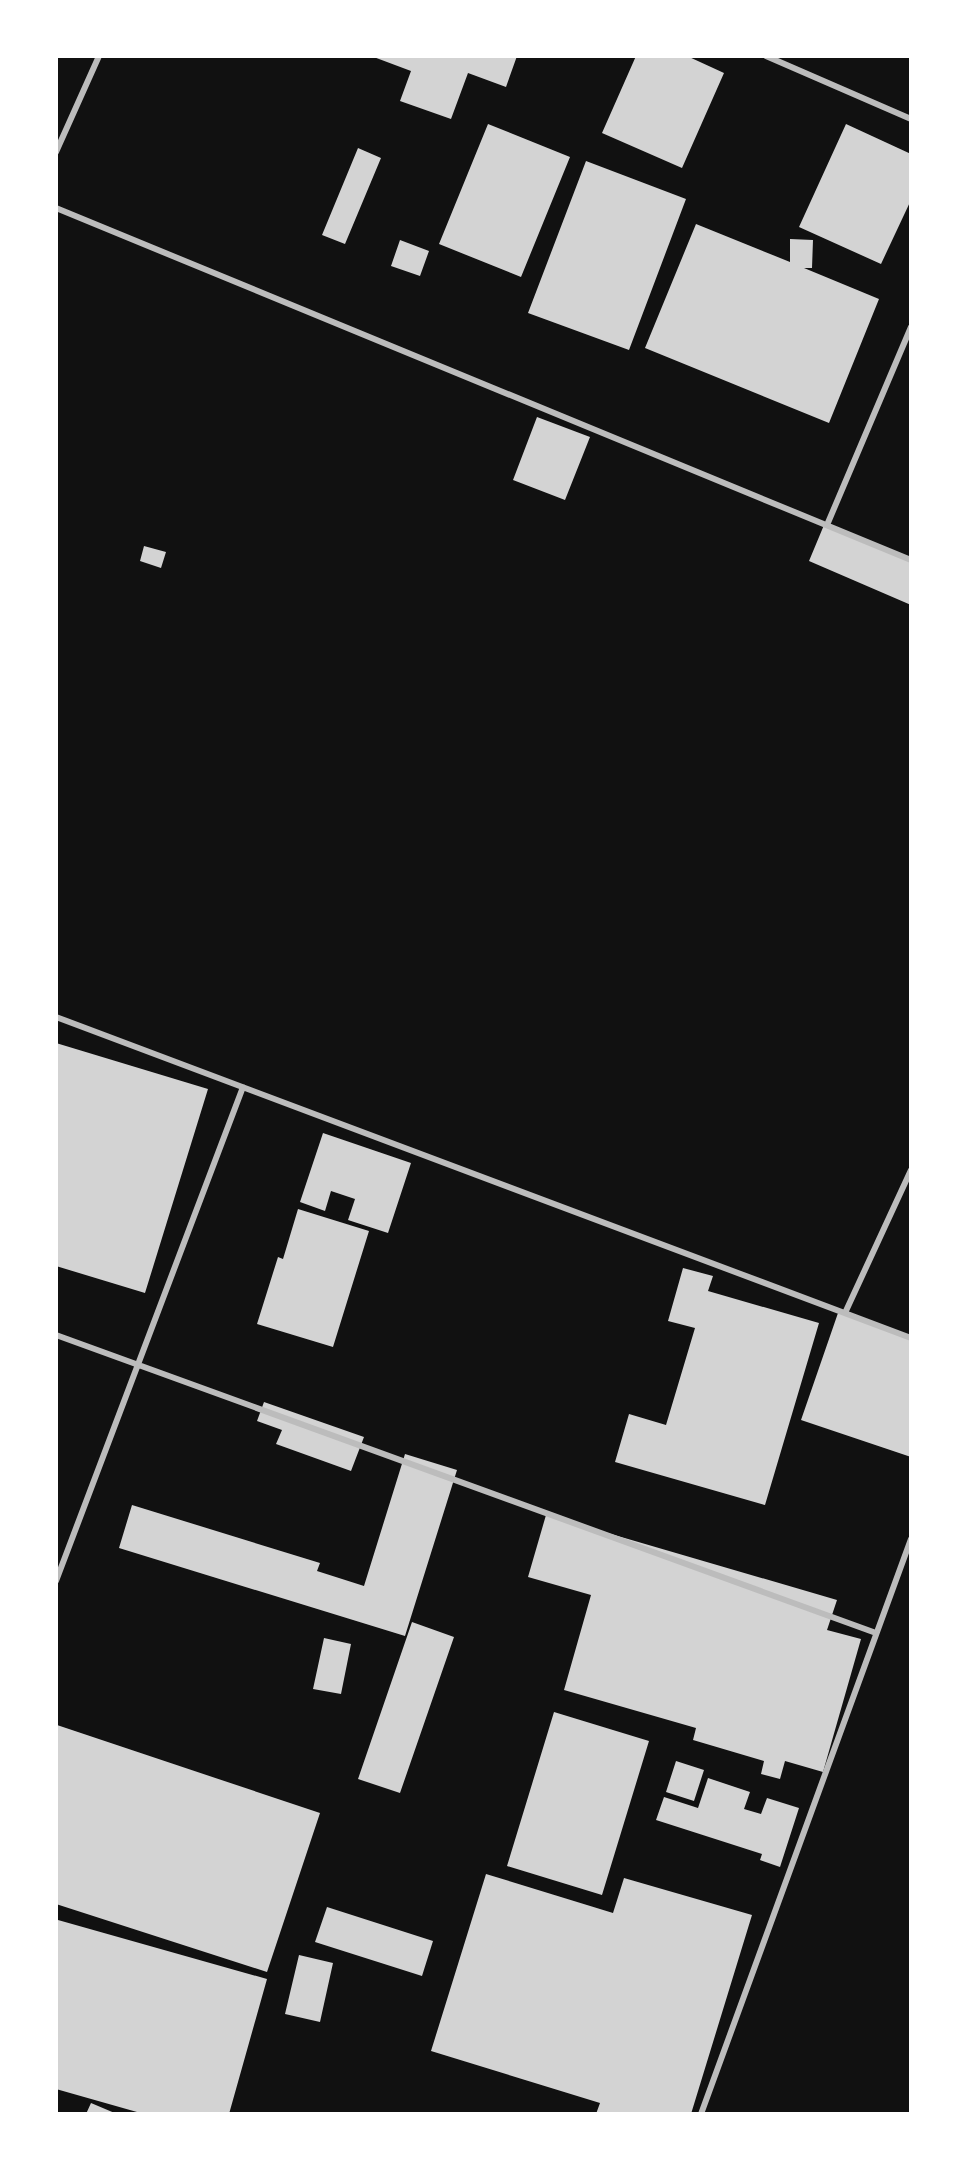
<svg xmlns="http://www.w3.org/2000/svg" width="967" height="2170" viewBox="0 0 967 2170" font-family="'Work Sans',sans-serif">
<rect width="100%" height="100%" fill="#111"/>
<!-- building -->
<path fill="#d3d3d3" d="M371 56H517L506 87 468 73 451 119 400 101 411 71Z
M636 56H687L724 73 682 168 602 133Z
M488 124 570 157 521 277 439 244Z
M846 124 911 154V200L881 264 799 227Z
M358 148 381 158 345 244 322 235Z
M586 161 686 199 629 350 528 313Z
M696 224 790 262V239L813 240 812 268H804L879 299 829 423 645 348Z
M400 240 429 251 420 276 391 266Z
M537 417 590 437 565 500 513 480Z
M824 525 911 562V605L809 561Z
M144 546 166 552 161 568 140 561Z
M56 1043 208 1089 145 1293 56 1266Z
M323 1133 411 1163 388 1233 348 1220 355 1199 331 1191 325 1211 300 1202Z
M298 1209 369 1231 333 1347 257 1324 278 1257 283 1259Z
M683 1268 713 1276 708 1291 819 1323 765 1505 615 1462 629 1414 666 1425 695 1328 668 1321Z
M838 1313 911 1337V1457L801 1420Z
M264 1402 364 1437 351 1471 276 1444 282 1430 257 1421Z
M405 1454 457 1470 405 1636 119 1548 132 1505 320 1563 317 1571 364 1586Z
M546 1515 837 1600 827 1630 861 1639 823 1772 785 1761 780 1779 761 1774 764 1761 693 1740 696 1728 564 1690 591 1595 528 1577Z
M412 1622 454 1637 400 1793 358 1779Z
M324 1638 351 1644 341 1694 313 1689Z
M554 1712 649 1741 602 1895 507 1866Z
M57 1725 320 1813 267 1972 56 1904Z
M676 1761 704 1770 694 1801 666 1792Z
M708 1778 750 1792 744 1809 761 1814 767 1798 799 1808 780 1867 760 1860 762 1854 656 1820 664 1797 698 1808Z
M486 1874 613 1913 624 1878 752 1915 691 2114H596L600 2103 431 2051Z
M327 1907 433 1941 422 1976 315 1942Z
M58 1920 267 1979 229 2114H144L56 2089Z
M299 1955 333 1963 320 2022 285 2014Z
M91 2103 117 2114H86Z"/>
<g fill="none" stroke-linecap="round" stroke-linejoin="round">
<!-- service -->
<path stroke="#bcbcbc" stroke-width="6" d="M766 56 911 119
M56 152 99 56
M56 208 911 560
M827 525 911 327
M56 1017 911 1338
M845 1313 911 1170
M56 1335 876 1633
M56 1581 243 1087
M701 2114 911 1539"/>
</g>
<!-- border -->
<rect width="967" height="2170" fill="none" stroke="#ffffff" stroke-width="116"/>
</svg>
